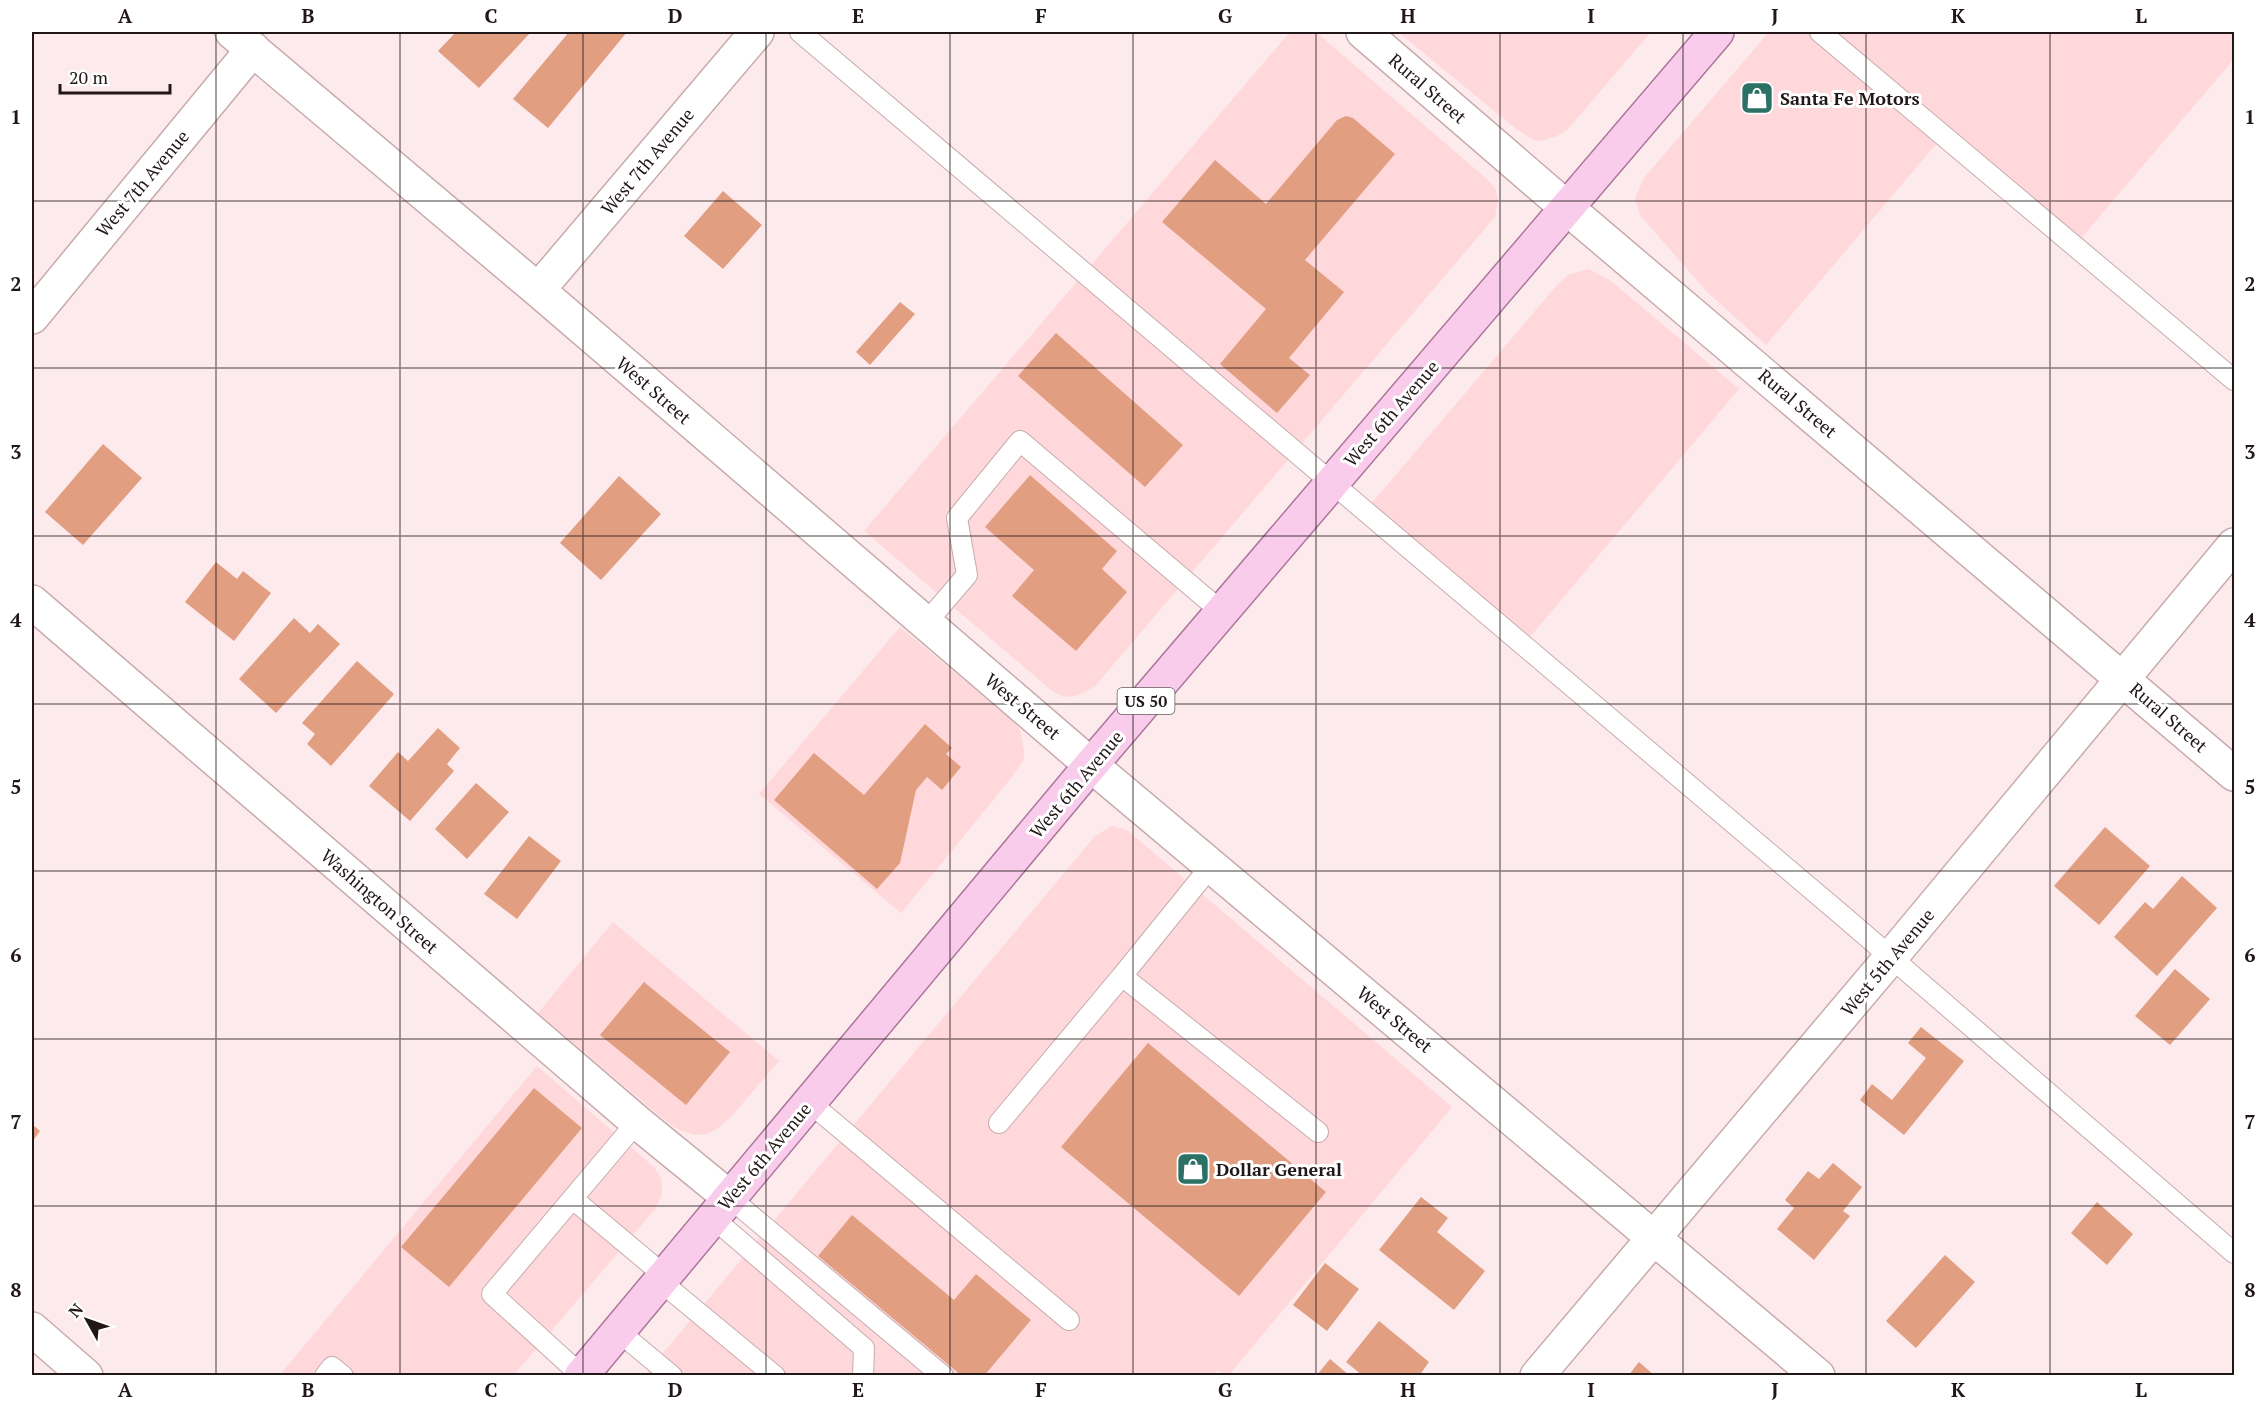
<svg xmlns="http://www.w3.org/2000/svg" width="2266" height="1407" viewBox="0 0 2266 1407" font-family="'PT Serif',serif">
<rect width="100%" height="100%" fill="#fdeaec"/>
<!-- built -->
<path fill="#ffd8dc" d="M1290 32H1316L1487 179 1495 188 1498 199 1495 217 1096 685 1085 692 1074 696 1064 697 1052 691 864 531Z
M1398 32H1651L1568 129 1557 136 1540 141 1533 140 1515 128Z
M1769 32H2234V59L2071 250 1942 137 1766 345 1706 291 1640 215 1635 198 1644 178Z
M1588 269 1610 280 1739 389 1530 637 1371 504 1557 285 1568 275Z
M900 627 1013 721 1020 730 1024 750V759L1012 777 901 913 759 794Z
M1112 826 1127 830 1452 1107 1229 1375H1224L1217 1370 1212 1376H644L1095 836Z
M613 922 779 1061 730 1118 717 1129 707 1134 695 1135 679 1130 668 1123 538 1013Z
M537 1066 654 1167 661 1178 662 1188 661 1197 655 1209 514 1375 279 1376Z"/>
<!-- building -->
<path fill="#e19e81" d="M456 32H531L479 88 438 51Z
M569 32H627L548 128 513 99Z
M1346 116 1353 118 1395 154 1305 260 1344 292 1289 358 1310 375 1277 413 1220 364 1266 309 1162 222 1215 160 1266 204 1337 120Z
M723 191 762 225 723 269 684 236Z
M900 302 915 314 870 365 856 352Z
M1056 333 1183 445 1145 487 1018 376Z
M103 444 142 478 83 545 45 512Z
M1030 475 1117 551 1102 569 1127 592 1076 651 1012 596 1034 570 985 527Z
M619 476 661 514 601 580 560 543Z
M216 562 237 579 243 571 271 593 234 641 185 602Z
M294 618 310 633 318 624 340 644 276 713 239 679Z
M357 661 394 694 331 766 307 744 315 734 302 723Z
M925 724 952 748 946 754 961 767 942 790 927 777 916 790 900 863 877 889 774 800 814 753 864 795Z
M438 728 460 748 447 764 454 771 410 821 369 786 398 752 408 761Z
M476 783 509 812 467 859 435 829Z
M2105 827 2150 866 2099 925 2054 886Z
M529 836 561 861 517 919 484 894Z
M2182 876 2217 908 2157 976 2114 937 2145 902 2153 909Z
M2175 969 2210 999 2170 1045 2135 1016Z
M644 982 730 1052 686 1105 600 1035Z
M1921 1027 1964 1061 1904 1135 1860 1100 1872 1084 1892 1100 1926 1058 1908 1043Z
M1148 1043 1326 1192 1239 1296 1061 1147Z
M534 1088 582 1128 449 1287 401 1247Z
M32 1124 40 1131 32 1142Z
M1833 1163 1862 1187 1843 1211 1850 1216 1814 1260 1777 1229 1794 1208 1785 1200 1808 1171 1819 1179Z
M1421 1197 1448 1218 1437 1232 1485 1271 1454 1310 1379 1250Z
M2097 1202 2133 1234 2107 1265 2071 1233Z
M852 1215 954 1300 976 1274 1031 1320 984 1376H962L818 1256Z
M1945 1255 1975 1282 1916 1348 1886 1321Z
M1325 1263 1359 1289 1327 1331 1293 1305Z
M1379 1321 1429 1362 1419 1376H1363L1346 1362Z
M1330 1359 1350 1376H1316Z
M1639 1362 1655 1376H1628Z"/>
<g fill="none" stroke-linecap="round" stroke-linejoin="round">
<!-- lane casing -->
<g stroke="#c7abad" stroke-width="22">
<path id="lane" d="M800 32 1843 916 2234 1253
M1820 32 2234 380
M926 623 967 575 957 518 1020 441 1222 612
M1211 866 1122 976 1318 1132
M809 1102 1069 1320
M999 1123 1122 976
M730 1198 943 1376
M573 1199 665 1276
M713 1218 864 1348 863 1376
M660 1281 775 1376
M618 1331 672 1376
M581 1375 492 1294 637 1122
M325 1376 332 1367 343 1376"/>
</g>
<!-- street casing -->
<g stroke="#c7abad" stroke-width="36">
<path id="street" d="M232 32 538 290 1091 765 1818 1376
M538 290 757 32
M32 317 253 49
M32 602 637 1122 730 1198
M32 1329 86 1376
M1537 1376 1891 957 2234 545"/>
</g>
<!-- secondary casing -->
<g stroke="#c7abad" stroke-width="36">
<path id="secondary" d="M1363 32 1567 208 2234 774"/>
</g>
<!-- primary casing -->
<g stroke="#ab779a" stroke-width="36">
<path id="primary" d="M581 1376 1091 765 1717 32"/>
</g>
<!-- lane -->
<use href="#lane" stroke="#fff" stroke-width="20"/>
<!-- street -->
<use href="#street" stroke="#fff" stroke-width="33"/>
<!-- secondary -->
<use href="#secondary" stroke="#fff" stroke-width="33"/>
<!-- primary -->
<use href="#primary" stroke="#f9ccec" stroke-width="33"/>
</g>
<!-- grid -->
<path fill="none" stroke="#221718" stroke-width="1.5" stroke-opacity="0.55" d="M216 32V1376M400 32V1376M583 32V1376M766 32V1376M950 32V1376M1133 32V1376M1316 32V1376M1500 32V1376M1683 32V1376M1866 32V1376M2050 32V1376M32 201H2234M32 368H2234M32 536H2234M32 704H2234M32 871H2234M32 1039H2234M32 1206H2234"/>
<!-- icons -->
<defs>
<g id="shop-square" transform="scale(1.725)"><rect x="-9" y="-9" width="18" height="18" rx="4" fill="#2b7165" stroke="#fff"/><path d="M-5-2.5h2.3a2.7 3.5 0 0 1 5.4 0H5L5.5 6h-11ZM-1.5-2.5h3a1.5 2.3 0 0 0-3 0Z" fill="#fff"/></g>
</defs>
<g fill-rule="evenodd">
<use href="#shop-square" x="1757" y="98"/>
<use href="#shop-square" x="1193" y="1169"/>
</g>
<g text-anchor="middle" dominant-baseline="central" stroke-width="6" stroke-linejoin="round" paint-order="stroke">
<!-- shield labels -->
<rect fill="#fff" stroke="#645d5d" stroke-width="1.5" x="1117.5" y="688" width="57" height="26" rx="4.5"/>
<g font-size="16" font-weight="bold" fill="#221718">
<text x="1146" y="701">US 50</text>
</g>
<!-- street labels -->
<g font-size="18" fill="#221718" stroke="#fff">
<text transform="translate(1428 88) rotate(41)">Rural Street</text>
<text transform="translate(647 161) rotate(-50)">West 7th Avenue</text>
<text transform="translate(142 183) rotate(-50)">West 7th Avenue</text>
<text transform="translate(654 390) rotate(41)">West Street</text>
<text transform="translate(1798 403) rotate(40)">Rural Street</text>
<text transform="translate(1391 413) rotate(-49)">West 6th Avenue</text>
<text transform="translate(1023 706) rotate(40)">West Street</text>
<text transform="translate(2169 717) rotate(41)">Rural Street</text>
<text transform="translate(1076 784) rotate(-50)">West 6th Avenue</text>
<text transform="translate(380 901) rotate(41)">Washington Street</text>
<text transform="translate(1887 962) rotate(-50)">West 5th Avenue</text>
<text transform="translate(1395 1019) rotate(40)">West Street</text>
<text transform="translate(764 1156) rotate(-50)">West 6th Avenue</text>
</g>
<!-- poi labels -->
<g font-size="18" font-weight="bold" fill="#221718" stroke="#fff" text-anchor="start">
<text x="1780" y="98">Santa Fe Motors</text>
<text x="1216" y="1169">Dollar General</text>
</g>
</g>
<!-- border -->
<rect width="2266" height="1407" fill="none" stroke="#ffffff" stroke-width="66"/>
<!-- north arrow -->
<g transform="translate(87 1320) rotate(310)" stroke="#ffffff" stroke-width="4.5" paint-order="stroke">
<path d="M0-4.5L10 22L0 15L-10 22Z" fill="#221718"/>
<text y="-9" font-size="16" font-weight="bold" text-anchor="middle" fill="#221718">N</text>
</g>
<!-- scale -->
<path d="M60 84v9h110v-9" fill="none" stroke="#221718" stroke-width="3"/>
<text x="69" y="84" font-size="18" fill="#221718" stroke="#ffffff" stroke-width="4.5" paint-order="stroke">20 m</text>
<rect x="33" y="33" width="2200" height="1341" fill="none" stroke="#221718" stroke-width="2"/>
<g font-size="20" text-anchor="middle" font-weight="bold" fill="#221718">
<text x="125" y="23">A</text>
<text x="308" y="23">B</text>
<text x="491" y="23">C</text>
<text x="675" y="23">D</text>
<text x="858" y="23">E</text>
<text x="1041" y="23">F</text>
<text x="1225" y="23">G</text>
<text x="1408" y="23">H</text>
<text x="1591" y="23">I</text>
<text x="1775" y="23">J</text>
<text x="1958" y="23">K</text>
<text x="2141" y="23">L</text>
<text x="16" y="124">1</text>
<text x="2250" y="124">1</text>
<text x="16" y="291">2</text>
<text x="2250" y="291">2</text>
<text x="16" y="459">3</text>
<text x="2250" y="459">3</text>
<text x="16" y="627">4</text>
<text x="2250" y="627">4</text>
<text x="16" y="794">5</text>
<text x="2250" y="794">5</text>
<text x="16" y="962">6</text>
<text x="2250" y="962">6</text>
<text x="16" y="1129">7</text>
<text x="2250" y="1129">7</text>
<text x="16" y="1297">8</text>
<text x="2250" y="1297">8</text>
<text x="125" y="1397">A</text>
<text x="308" y="1397">B</text>
<text x="491" y="1397">C</text>
<text x="675" y="1397">D</text>
<text x="858" y="1397">E</text>
<text x="1041" y="1397">F</text>
<text x="1225" y="1397">G</text>
<text x="1408" y="1397">H</text>
<text x="1591" y="1397">I</text>
<text x="1775" y="1397">J</text>
<text x="1958" y="1397">K</text>
<text x="2141" y="1397">L</text>
</g>
</svg>
